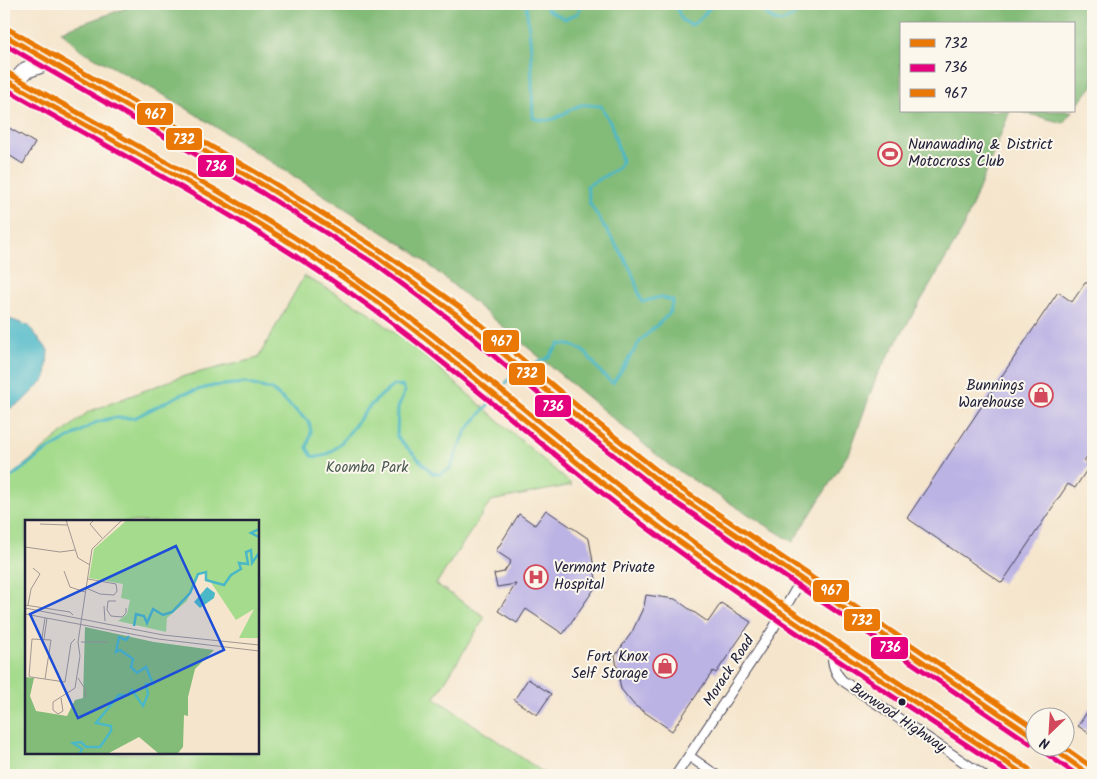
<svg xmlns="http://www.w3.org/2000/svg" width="1097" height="779" viewBox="0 0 1097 779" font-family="Kalam,sans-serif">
<rect width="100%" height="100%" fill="#fbf7ec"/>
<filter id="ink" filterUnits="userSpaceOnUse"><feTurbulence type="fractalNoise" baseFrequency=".02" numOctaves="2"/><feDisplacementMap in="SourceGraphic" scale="10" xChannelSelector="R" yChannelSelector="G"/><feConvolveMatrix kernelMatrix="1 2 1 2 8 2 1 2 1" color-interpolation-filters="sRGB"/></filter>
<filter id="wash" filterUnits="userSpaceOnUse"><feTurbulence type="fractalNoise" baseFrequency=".0096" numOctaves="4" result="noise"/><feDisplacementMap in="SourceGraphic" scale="20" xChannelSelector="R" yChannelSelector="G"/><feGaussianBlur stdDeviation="1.12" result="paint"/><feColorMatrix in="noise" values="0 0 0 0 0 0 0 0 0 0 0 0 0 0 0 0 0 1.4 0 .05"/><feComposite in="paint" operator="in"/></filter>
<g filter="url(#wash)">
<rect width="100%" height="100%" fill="#f5e5cc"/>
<!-- green -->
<path fill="#a4db8c" stroke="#637e64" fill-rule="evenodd" d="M304 276 364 309 420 352 572 485 491 501 436 584 485 617 435 698 547 775H4V482L88 412 180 377 258 358ZM26 522H258V753H26Z"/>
<!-- forest -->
<path fill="#83bb78" stroke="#526e5a" d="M138 4H1093V85L1073 110V24H901V111H1010L962 231 877 375 850 451 793 542 669 465 411 250 173 100 81 50 61 31Z
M1018 111H1072L1063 123Z"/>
<!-- water -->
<path fill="#4bb8c7" stroke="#366d81" d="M4 317 29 326 48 350 46 378 21 403 4 411Z"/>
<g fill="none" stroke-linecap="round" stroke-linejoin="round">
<!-- stream -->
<path stroke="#4bb8c7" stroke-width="3" d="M526 4 531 48 533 118C557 126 561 111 581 105 586 104 595 106 601 106L611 124 622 161 617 169 587 186 590 204 625 259 632 273 642 302 660 297 673 301 669 314 641 340 613 383C589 368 594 345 559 344L548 358 528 367
M544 4 548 10 565 19 578 13 582 4
M675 4 682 20 691 25 698 21 713 4
M755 4 772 19 782 22 818 4
M498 392 516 372
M4 482 46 451 97 422 112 418H134L182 394 213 386 246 383 272 390 309 422 311 432 307 448 312 456C335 463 356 420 371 405 378 398 386 391 394 385L402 386 405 391 398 407 397 437 432 473 440 474 450 469 466 431 493 399"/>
</g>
<g id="blocks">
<!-- building -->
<path fill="#bbb3e4" d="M4 125 35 143 23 164 4 152Z
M1093 282V447L1084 461 1090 465 1075 488 1068 484 1002 583 907 518 1058 292 1072 302 1085 283Z
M546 510 589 539 597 585 563 634 526 609 517 623 498 611 516 584 497 587 494 574 504 572 511 561 496 551 519 514 535 525Z
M646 595 675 599 708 622 721 603 751 622 716 673 713 671 672 731 634 705 621 689 615 656 632 632 644 606Z
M528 679 551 694 537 715 514 700Z
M1093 703V736L1078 726Z"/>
</g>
</g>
<g filter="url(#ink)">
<use href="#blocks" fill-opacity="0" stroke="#423f51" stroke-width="1"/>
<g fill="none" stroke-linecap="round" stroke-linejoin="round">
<!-- street casing -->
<g stroke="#423f51" stroke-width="11">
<path id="street" d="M832 648C832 661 833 672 843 681L983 775
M689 756 716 775
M676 775 773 629 801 580"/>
</g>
<!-- highway casing -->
<g stroke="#423f51" stroke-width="18">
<path id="highway" d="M4 35 265 186 376 256 460 317 590 427 670 490 1034 737
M4 79C113 143 226 200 331 270 444 345 541 439 650 520 771 610 900 691 1025 775
M13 84 26 70 49 62
M1048 746 1090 775"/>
</g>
<!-- street -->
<use href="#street" stroke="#fff" stroke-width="9"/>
<!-- highway -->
<use href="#highway" stroke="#fff" stroke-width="16"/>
<!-- bus-1 casing -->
<g stroke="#fbf7ec" stroke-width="9">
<path id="bus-1" d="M4 35 265 186 376 256 460 317 590 427 670 490 1034 737
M4 79C113 142 227 200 332 270 444 346 542 439 650 520 771 610 899 691 1025 775
M1049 746 1090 775"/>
</g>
<!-- bus-2 casing -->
<g stroke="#fbf7ec" stroke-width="9">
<path id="bus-2" d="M4 44 261 192 372 262 455 323 585 433 666 496 1030 743
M4 88C112 150 224 207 327 277 440 352 538 446 646 527 764 615 889 693 1012 775
M1044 752 1077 775"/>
</g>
<!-- bus-3 casing -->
<g stroke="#fbf7ec" stroke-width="9">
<path id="bus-3" d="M8 29 269 180 380 250 465 311 595 421 674 484 1034 728
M8 73C117 136 230 193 335 264 448 339 546 432 654 513 775 604 903 685 1029 769
M1062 746 1093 768"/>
</g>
<!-- bus-1 -->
<use href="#bus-1" stroke="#e97806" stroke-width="5"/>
<!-- bus-2 -->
<use href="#bus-2" stroke="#e5007d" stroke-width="5"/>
<!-- bus-3 -->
<use href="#bus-3" stroke="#e97806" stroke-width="5"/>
</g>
</g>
<!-- icons -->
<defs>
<g id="stadium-ring" transform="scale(1.25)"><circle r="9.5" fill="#fbf7ec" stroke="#d1495b" stroke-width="1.5"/><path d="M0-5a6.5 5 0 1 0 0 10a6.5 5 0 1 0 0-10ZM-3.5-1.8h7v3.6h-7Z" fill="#d1495b"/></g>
<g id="shop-ring" transform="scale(1.25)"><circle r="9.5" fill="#fbf7ec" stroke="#d1495b" stroke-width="1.5"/><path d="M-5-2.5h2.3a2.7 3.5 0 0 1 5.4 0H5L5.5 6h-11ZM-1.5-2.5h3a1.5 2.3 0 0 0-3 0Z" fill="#d1495b"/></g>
<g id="hospital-ring" transform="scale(1.25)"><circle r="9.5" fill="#fbf7ec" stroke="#d1495b" stroke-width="1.5"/><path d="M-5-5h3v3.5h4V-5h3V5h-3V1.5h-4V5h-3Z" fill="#d1495b"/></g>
</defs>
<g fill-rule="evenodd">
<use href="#stadium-ring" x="890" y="154"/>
<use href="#shop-ring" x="1041" y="395"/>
<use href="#hospital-ring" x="536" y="577"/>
<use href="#shop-ring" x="665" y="666"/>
</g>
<!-- markers -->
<circle fill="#22223b" stroke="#fbf7ec" stroke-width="2" cx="902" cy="702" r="4.5"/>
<g text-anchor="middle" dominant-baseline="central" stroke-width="4" stroke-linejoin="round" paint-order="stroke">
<!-- poi labels -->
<g font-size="15" fill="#22223b" stroke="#fbf7ec" text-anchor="start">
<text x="908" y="145">Nunawading &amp; District<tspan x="908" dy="17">Motocross Club</tspan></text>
<text x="1024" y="386" text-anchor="end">Bunnings<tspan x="1024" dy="17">Warehouse</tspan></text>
<text x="554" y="568">Vermont Private<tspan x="554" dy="17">Hospital</tspan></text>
<text x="648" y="657" text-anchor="end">Fort Knox<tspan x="648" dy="17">Self Storage</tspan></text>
</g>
<!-- park labels -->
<g font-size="15" fill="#495a53" stroke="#fbf7ec">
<text x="367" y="468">Koomba Park</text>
</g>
<!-- street labels -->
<g font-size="15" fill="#22223b" stroke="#fbf7ec">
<text transform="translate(729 671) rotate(-57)">Morack Road</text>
<text transform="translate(898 718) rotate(34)">Burwood Highway</text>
</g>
</g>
<!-- overview -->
<g transform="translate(25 520)">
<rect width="234" height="234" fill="#f5e5cc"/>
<path d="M102 0H234V118H214L229 89 211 100 185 61 181 60V52L173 54 162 81 142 98 141 112 93 101 102 94 105 80 96 78 98 64 64 58 69 29Z" fill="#a4db8c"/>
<path d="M60 107 129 122 189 130 170 149 163 177V196L159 195 158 227 153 233H133L114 217 84 233H0V157L9 158 5 176 11 191 42 196 50 180 58 178Z" fill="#83bb78"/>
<path d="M182 67 190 73 189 78 175 88 169 82Z" fill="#4bb8c7"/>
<path fill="none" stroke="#4bb8c7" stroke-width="2.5" d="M234 9 226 13 234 17M109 106 111 94 119 96 122 103 128 89 138 95 147 92 165 73 173 54 181 52V60L199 65 206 55 216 49 214 43 223 44 221 32 226 30 227 43 234 33M55 233 57 229 48 223 56 222 61 227H75L86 211V206L71 203 94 175H103L107 170 118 186 123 174 121 164H128L121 147 112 153 106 147 108 139 95 130 91 132 94 117 101 120 104 116"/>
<path fill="none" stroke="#a19792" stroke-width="1" d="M41 0 53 38 65 45M69 0 65 4 77 18M15 4 42 5M0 27 35 32 50 30M39 51 45 67 60 72M61 68 75 74 89 75 92 71 91 64 63 59M91 81H83L82 90 86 96 97 97 101 93V88M0 85 45 92 48 95M3 85 6 69 15 54 8 48M79 86 80 101M0 88 138 115 234 125M0 94 133 119 234 131M17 118 20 98M19 119 22 98M56 122H83M53 158 60 169 61 178M20 159 26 120 7 119 4 156 6 157 40 162 46 123 50 119M36 178 38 191 33 194 28 190V182L50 168 55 136 53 122 67 29 97 0"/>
<path fill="#1d4ed8" fill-opacity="0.15" stroke="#1d4ed8" stroke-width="2.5" d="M151 26 199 130 53 198 5 94Z"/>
<rect width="234" height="234" fill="none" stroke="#22223b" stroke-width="2.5"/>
</g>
<g stroke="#fbf7ec" stroke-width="2">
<rect x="136" y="102" width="38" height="24" rx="5" fill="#e97806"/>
<rect x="165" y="127" width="38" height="24" rx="5" fill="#e97806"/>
<rect x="197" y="154" width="38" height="24" rx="5" fill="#e5007d"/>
<rect x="482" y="329" width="38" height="24" rx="5" fill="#e97806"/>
<rect x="508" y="362" width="38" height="24" rx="5" fill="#e97806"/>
<rect x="534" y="394" width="38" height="24" rx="5" fill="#e5007d"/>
<rect x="812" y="579" width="38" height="24" rx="5" fill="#e97806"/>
<rect x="843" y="608" width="38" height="24" rx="5" fill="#e97806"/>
<rect x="870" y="636" width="39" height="24" rx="5" fill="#e5007d"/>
</g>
<g font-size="14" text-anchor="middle" font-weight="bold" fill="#fff">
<text x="155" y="119">967</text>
<text x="184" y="144">732</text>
<text x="216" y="171">736</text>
<text x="501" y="346">967</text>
<text x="527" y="378">732</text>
<text x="553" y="411">736</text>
<text x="831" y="595">967</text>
<text x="862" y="625">732</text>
<text x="890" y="652">736</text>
</g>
<!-- margin -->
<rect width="1097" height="779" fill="none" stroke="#fbf7ec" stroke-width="20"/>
<!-- legend -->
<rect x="900" y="22" width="175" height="90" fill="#fbf7ec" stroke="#a4a2a5"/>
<rect x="910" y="39" width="25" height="8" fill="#e97806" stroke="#a4a2a5"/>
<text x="944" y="48" font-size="15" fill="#22223b">732</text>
<rect x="910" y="64" width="25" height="8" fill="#e5007d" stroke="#a4a2a5"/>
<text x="944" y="72" font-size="15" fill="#22223b">736</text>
<rect x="910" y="89" width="25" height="8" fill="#e97806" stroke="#a4a2a5"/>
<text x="944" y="98" font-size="15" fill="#22223b">967</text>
<!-- north arrow -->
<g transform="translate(1050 732) rotate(205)"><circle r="24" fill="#fbf7ec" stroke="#a4a2a5"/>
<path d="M0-4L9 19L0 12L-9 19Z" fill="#d1495b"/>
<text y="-8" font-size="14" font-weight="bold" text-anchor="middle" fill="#22223b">N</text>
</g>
</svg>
